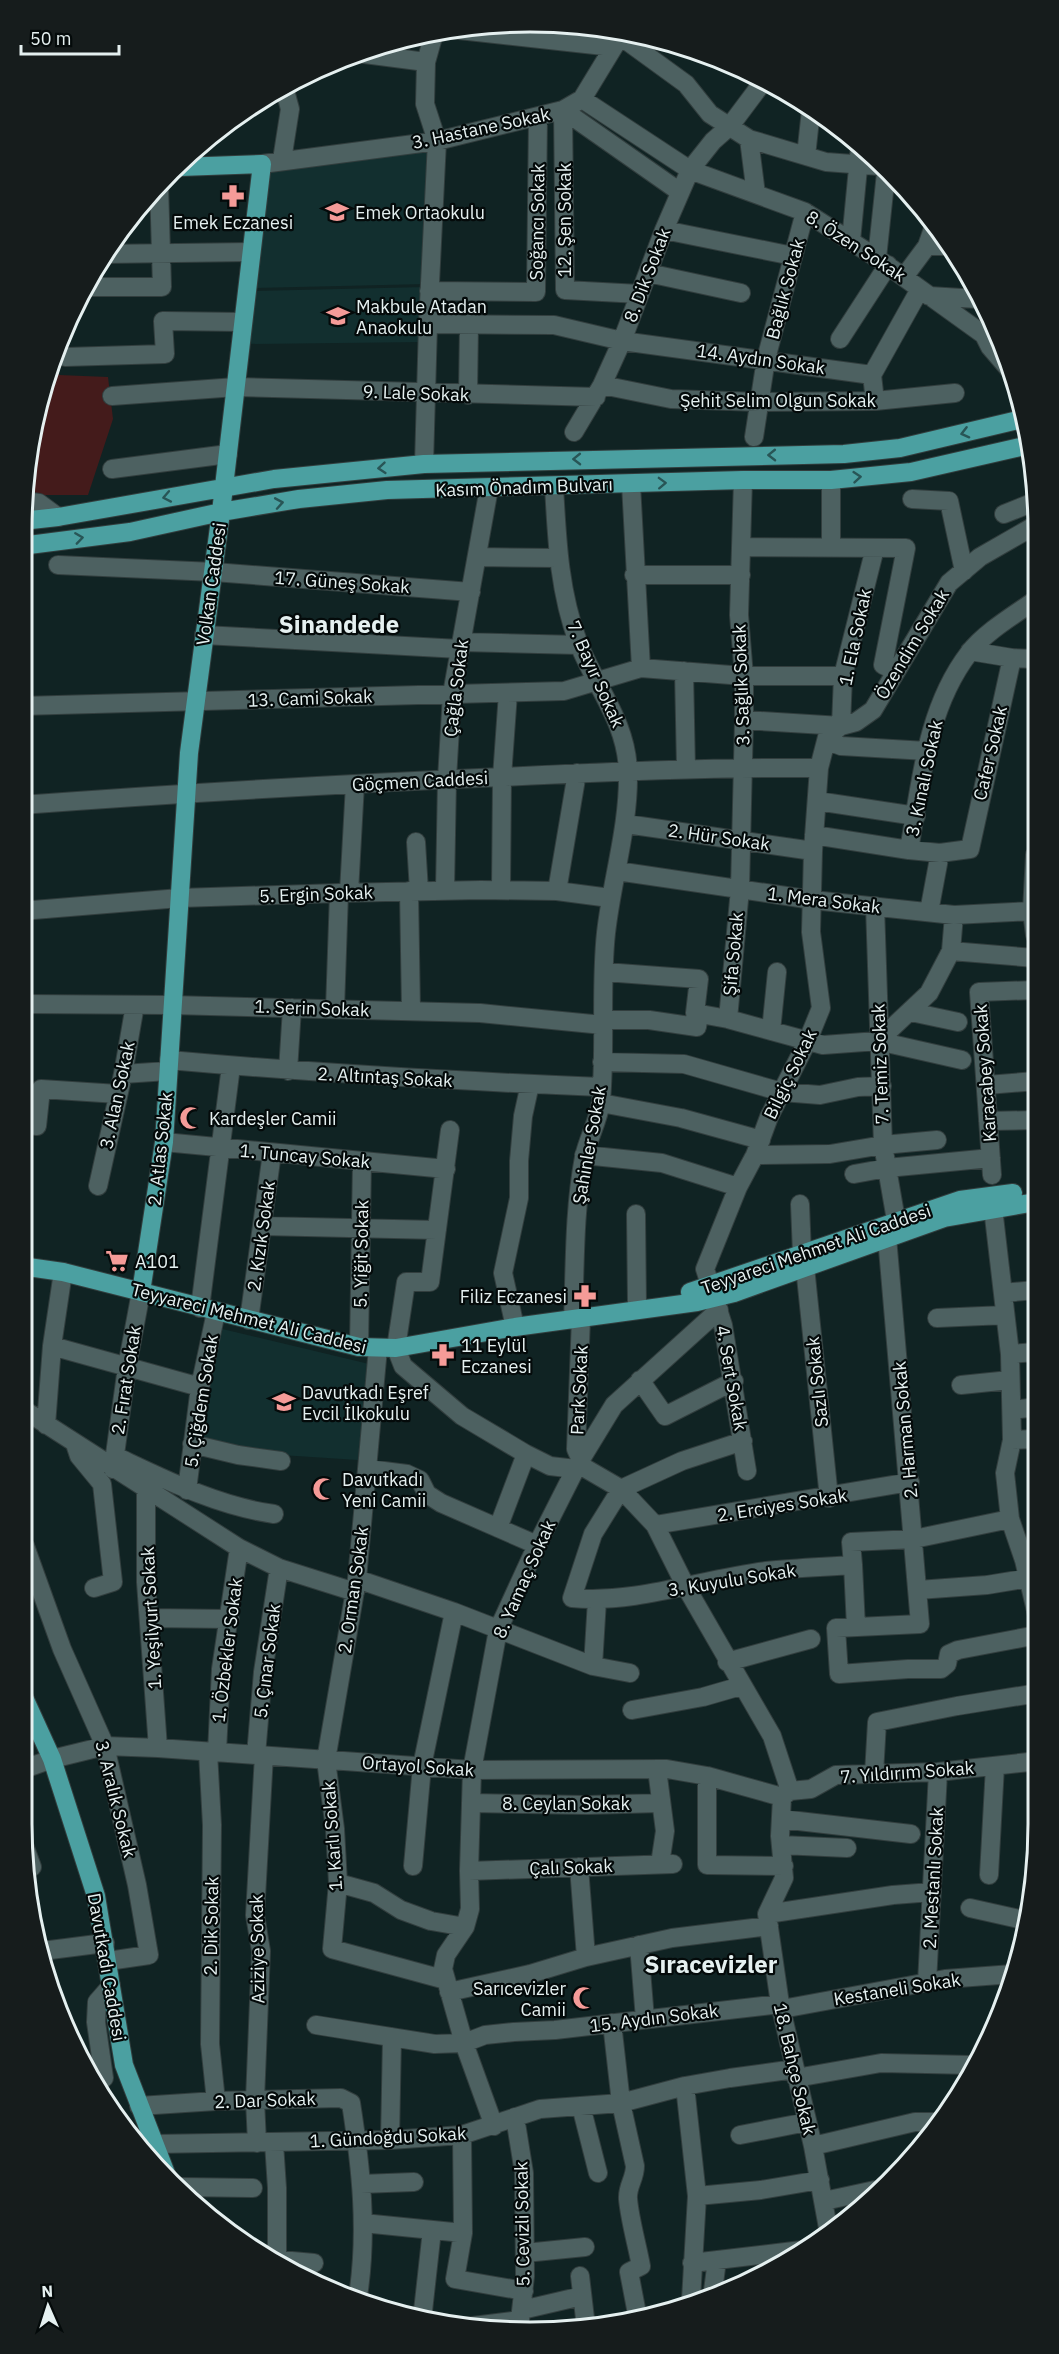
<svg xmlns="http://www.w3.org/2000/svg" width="1059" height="2354" viewBox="0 0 1059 2354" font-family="'IBM Plex Sans',sans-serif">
<rect width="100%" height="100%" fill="#102323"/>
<!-- built -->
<path fill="#122f2f" d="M433 143 427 284 249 288 264 167Z
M426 287 424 342 243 344 249 291Z
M218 1328 369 1364 358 1460 281 1455 197 1440Z"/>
<!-- green -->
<path fill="#441b1b" d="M60 335 59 375 108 377 113 419 88 495H24L31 431Z"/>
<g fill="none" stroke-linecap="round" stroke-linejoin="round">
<!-- minor casing -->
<g stroke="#323e3e" stroke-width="20">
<path id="minor" d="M450 29 613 47
M620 36 686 84 710 114 749 139 826 162 879 166
M357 53 426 62
M582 99 690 170 805 212 877 258 984 335 1002 344
M563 110 565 290 640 294
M563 110 680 192
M749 139 756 194
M806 156 811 110
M282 160 290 109 284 87
M262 164 437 141 563 110 582 99 624 30
M664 230 793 256
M851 241 860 147
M927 246H948
M103 254 251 252
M877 258 886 173
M648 273 741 293
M904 277 927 246 935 223
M85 287H162L159 184
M429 291 536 292 538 116
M929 296 978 299
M428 324 554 325 622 341 872 375 875 401
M984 335 990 347 1008 368
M840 339 888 265
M65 357 165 354 163 321 243 322
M872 375 920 289
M602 385 671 399 759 402 875 401 955 393
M468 395 469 324
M112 396 236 387 596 397
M574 432 602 385 622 341 664 230 690 170 713 141 730 126 763 82
M754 437 766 359 805 212
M424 464 428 324 437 141 425 104 426 62 435 30
M112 469 228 454
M631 484 641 668
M554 486C557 540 559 591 578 642 595 686 627 722 628 772 629 827 612 879 606 933 600 988 606 1045 601 1101 599 1120 588 1138 584 1157 574 1210 575 1266 573 1320
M912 499 949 501 964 571
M24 501 39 503 58 517
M1004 514 1034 502
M741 547 906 548 883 665 896 671
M831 548V480
M477 557 558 558
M58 565 214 572 471 592
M634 575H741
M204 635 460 649
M461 642 579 645
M970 651 1012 658 1034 659
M684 671 686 769
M21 706 564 691 641 668 744 676H843
M744 720 841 726 856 722 873 710 949 583 980 557 1034 526
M827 737 833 743 841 746 927 751
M817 801 916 816
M21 805C181 793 341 784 501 777 607 772 713 767 819 768
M626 824 813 851
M814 835 909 850 940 853 970 849 1012 658
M416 842 419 891
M909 850C921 783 926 709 969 653 984 633 1014 615 1034 601
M1035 855 1032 911 1035 935
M617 871 813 900 954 915 1032 911
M445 890 447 779 452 694 489 488
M501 890 502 777 508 693
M409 891 411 1011
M557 891 577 773
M349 892 355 784
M875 906 883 1145 896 1220
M21 911 180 898 339 893 481 890 557 891 610 898
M929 912 940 853
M951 951 1035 958
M605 972 699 979 695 1013 728 1019 823 1045 878 1041 962 1060
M21 1004 172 1005 480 1013 603 1025
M335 1009 339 893
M911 1012 958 1022
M728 1019 740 889 744 720V676L739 615 743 480
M603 1020H649L697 1027 699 1014
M771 1031 777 972
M878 1041 929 993 951 951 954 915
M169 1060C313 1073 457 1081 601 1087
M602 1062 684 1064 782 1092 820 1095 858 1087 882 1086
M288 1071 292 1008
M123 1074 168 1071
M987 1085 1036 1081
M601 1103 681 1118 761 1140
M988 1121 1036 1120
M21 1124 37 1126 41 1089 118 1094
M450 1130 430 1282H406L396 1348 403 1366 462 1416 526 1454 550 1466 576 1469
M164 1142 446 1169
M584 1155 662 1163 738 1187
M755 1155 830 1154 883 1145 937 1140
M854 1174 887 1168 991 1158
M992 1175 979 992 1035 990
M98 1186 123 1074 135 1005
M800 1204 802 1254
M993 1208 1010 1354 1012 1440 1005 1473 1010 1519 1024 1560 1037 1615
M636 1214 637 1306
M262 1226 437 1230
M887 1237 920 1624 836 1628 839 1674 908 1669H941L947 1664 949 1654 958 1650 1037 1635
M805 1267 829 1498
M1003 1293 1036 1290
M200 1308 231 1066
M937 1318 1005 1315
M249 1320 272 1153
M515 1327 503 1273 519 1198V1161L523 1116 530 1084
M52 1346 200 1387
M359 1347 362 1161
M378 1348 357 1579 326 1760 335 1829 338 1883 332 1949 446 1980
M1010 1354 1036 1352
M640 1380 665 1416 734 1381
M961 1385 1010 1380
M21 1408 239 1548 279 1568 355 1592
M1012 1410 1037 1407
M46 1425 52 1346 63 1272
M1012 1440 1037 1439
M743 1441 682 1461 621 1489 593 1534 572 1598C637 1604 701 1579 766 1571 795 1568 824 1567 853 1565L851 1542 914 1539 1010 1519
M192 1444 238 1455 281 1461
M76 1447 79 1456 102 1484 113 1582 94 1588
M115 1456C166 1480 217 1506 274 1514
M581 1460 576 1449 581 1318
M578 1464 621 1489 655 1525 686 1587 772 1736 790 1791
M113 1469 127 1367 141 1292
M368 1469 407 1474 420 1480 427 1494 441 1503 537 1545
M747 1471 723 1325 705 1269 738 1187 755 1155 769 1117 808 1040 821 1008 811 932 813 851 819 768 827 737 841 726 843 676 875 548
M146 1489V1582L158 1748
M187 1490 200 1387 216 1312
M655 1525 910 1482
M498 1528 526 1454
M21 1548 25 1546 62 1649 105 1746 137 1885 149 1955 108 1961
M853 1565 856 1627
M357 1579 454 1612 593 1666 630 1673
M918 1590 987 1585 1029 1578
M149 1618 230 1619
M727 1662 811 1639
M593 1666 597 1600
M632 1710 703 1697 741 1686
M208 1752 212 1825 210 2044 216 2101
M217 1752 221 1669 239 1548
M256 1755 263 1672 279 1568
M657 1769 665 1831 660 1864
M21 1770 52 1759 105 1746 158 1748 472 1770 667 1769 707 1776 782 1797
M874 1774 877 1722 957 1706 1038 1693
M707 1776V1865L784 1866
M782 1797 780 1836 784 1878 767 1914 780 2004 813 2146 828 2228
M782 1797 790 1791 811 1789 836 1775 938 1772 1038 1761
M471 1803 587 1805 661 1803
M781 1819 911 1834
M24 1845 32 1867 28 1868
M781 1845 847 1848
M413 1866 422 1766 454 1612
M579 1867 586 1957
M469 1871 673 1864
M989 1875 995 1766
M338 1883 374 1893 401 1910 431 1921 465 1927
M970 1908 1028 1921
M767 1914 893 1895 932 1892
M639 1945 645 2019
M42 1951 105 1943
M927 1983 938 1772
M449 1992 530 1974 586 1957 672 1938 769 1926
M782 2009 945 1979 1013 1974
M612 2023 621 2103 635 2166C635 2179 627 2186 628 2199 630 2221 637 2244 641 2266L629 2272 638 2319
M316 2025 435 2044 464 2043 485 2035 514 2032 555 2030 780 2004
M104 2078 96 2022 97 2002 111 1986
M796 2078 881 2063 971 2065
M685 2086 697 2196 691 2300
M139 2106 216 2101 341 2098 351 2103C361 2167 368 2231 358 2296
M581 2106 598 2173
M515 2117 524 2173 525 2276 520 2320 521 2332
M494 2126 464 2043 443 1969 446 1955 465 1927 470 1909 469 1871 472 1770 498 1630 537 1545 578 1464 614 1405 719 1310
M462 2135 463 2233 455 2279 524 2291
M740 2135 807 2122
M390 2140 392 2037
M257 2143 255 2100 261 1951 255 1915 264 1755
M274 2143 277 2188V2260
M153 2144 390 2140 462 2135 540 2109 621 2103 685 2086 730 2078 795 2069
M813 2146 915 2122H935
M361 2184 414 2182
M181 2187 253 2188
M697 2196 761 2190 820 2180
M824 2201 875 2190
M363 2223 463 2233
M525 2253 585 2247
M269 2259 314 2263
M692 2263 802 2250
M580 2276 586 2327
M713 2291 717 2260
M522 2310 582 2296
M422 2320 432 2230
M465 2327 520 2320"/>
</g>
<!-- major casing -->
<g stroke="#323e3e" stroke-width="20">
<path id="major" d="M22 521 58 517 274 479 424 464 844 454 900 448 1022 419
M21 546 130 532 221 512 299 499 387 490 743 480H831L911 472 1029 445
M21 1266 63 1272 339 1342 359 1347 396 1348 515 1327 697 1302 734 1293 944 1218 1036 1202
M141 1292 164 1142 189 753 221 512 262 164 180 167 169 171
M690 1292 960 1200 1013 1193
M21 1691 52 1759 96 1896 124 2065 167 2176"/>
</g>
<!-- minor -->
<use href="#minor" stroke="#4d6161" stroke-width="18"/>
<!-- major -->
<use href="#major" stroke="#4ba0a1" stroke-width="18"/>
</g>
<!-- one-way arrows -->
<defs><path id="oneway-chevron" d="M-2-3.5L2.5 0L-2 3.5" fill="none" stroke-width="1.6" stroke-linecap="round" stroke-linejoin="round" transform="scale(1.5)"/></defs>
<g stroke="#285556">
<use href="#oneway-chevron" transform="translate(965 433) rotate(166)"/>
<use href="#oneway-chevron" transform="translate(772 455) rotate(179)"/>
<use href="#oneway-chevron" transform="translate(577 459) rotate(179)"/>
<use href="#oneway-chevron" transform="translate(382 468) rotate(175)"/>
<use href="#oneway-chevron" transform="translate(857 477) rotate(-5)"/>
<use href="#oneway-chevron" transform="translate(662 483) rotate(-2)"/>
<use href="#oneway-chevron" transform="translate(167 497) rotate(169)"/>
<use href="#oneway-chevron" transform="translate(279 503) rotate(-10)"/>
<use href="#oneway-chevron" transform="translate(79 538) rotate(-8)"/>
</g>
<!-- icons -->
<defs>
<g id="pharmacy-bare" transform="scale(1.8)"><path d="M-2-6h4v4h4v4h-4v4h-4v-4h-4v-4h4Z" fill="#f59b98" stroke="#040a0a" stroke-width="2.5" paint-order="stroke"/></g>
<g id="school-bare" transform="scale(1.8)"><path d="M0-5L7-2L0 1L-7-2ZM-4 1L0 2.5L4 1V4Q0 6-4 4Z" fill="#f59b98" stroke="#040a0a" stroke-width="2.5" paint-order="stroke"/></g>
<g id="mosque-bare" transform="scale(1.8)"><path d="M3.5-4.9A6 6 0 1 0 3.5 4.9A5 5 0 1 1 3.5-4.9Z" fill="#f59b98" stroke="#040a0a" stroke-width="2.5" paint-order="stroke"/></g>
<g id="supermarket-bare" transform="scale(1.8)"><path d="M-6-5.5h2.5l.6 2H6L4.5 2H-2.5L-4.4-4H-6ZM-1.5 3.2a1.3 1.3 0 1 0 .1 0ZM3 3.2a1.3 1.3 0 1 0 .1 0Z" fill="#f59b98" stroke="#040a0a" stroke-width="2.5" paint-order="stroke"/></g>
</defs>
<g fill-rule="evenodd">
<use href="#pharmacy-bare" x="233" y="196"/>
<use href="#school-bare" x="337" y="212"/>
<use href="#school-bare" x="338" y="316"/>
<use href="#mosque-bare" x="191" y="1118"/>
<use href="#supermarket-bare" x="117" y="1261"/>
<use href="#pharmacy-bare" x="585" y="1296"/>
<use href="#pharmacy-bare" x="443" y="1355"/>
<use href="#school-bare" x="284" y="1402"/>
<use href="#mosque-bare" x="324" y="1489"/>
<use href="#mosque-bare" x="584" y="1998"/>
</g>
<g text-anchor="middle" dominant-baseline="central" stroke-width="4.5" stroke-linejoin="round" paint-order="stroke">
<!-- street labels -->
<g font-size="18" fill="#e5f0f0" stroke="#040a0a">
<text transform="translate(481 128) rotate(-12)">3. Hastane Sokak</text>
<text transform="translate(564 220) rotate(-90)">12. Şen Sokak</text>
<text transform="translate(537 222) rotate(-89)">Soğancı Sokak</text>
<text transform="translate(856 246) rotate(33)">8. Özen Sokak</text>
<text transform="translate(647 275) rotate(-69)">8. Dik Sokak</text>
<text transform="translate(785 289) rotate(-75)">Bağlık Sokak</text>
<text transform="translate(761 359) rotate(8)">14. Aydın Sokak</text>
<text transform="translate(416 393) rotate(2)">9. Lale Sokak</text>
<text x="778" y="400">Şehit Selim Olgun Sokak</text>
<text transform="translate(524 487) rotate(-2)">Kasım Önadım Bulvarı</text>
<text transform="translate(342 582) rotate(4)">17. Güneş Sokak</text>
<text transform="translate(211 584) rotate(-82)">Volkan Caddesi</text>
<text transform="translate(855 637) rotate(-78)">1. Ela Sokak</text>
<text transform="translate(912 644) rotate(-59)">Özendim Sokak</text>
<text transform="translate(596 674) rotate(66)">7. Bayır Sokak</text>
<text transform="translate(741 685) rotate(-92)">3. Sağlık Sokak</text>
<text transform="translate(456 688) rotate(-83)">Çağla Sokak</text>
<text transform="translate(310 698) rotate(-2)">13. Cami Sokak</text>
<text transform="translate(990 753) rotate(-77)">Cafer Sokak</text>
<text transform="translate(924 778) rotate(-78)">3. Kınalı Sokak</text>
<text transform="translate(420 781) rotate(-3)">Göçmen Caddesi</text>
<text transform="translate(719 837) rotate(8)">2. Hür Sokak</text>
<text transform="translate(316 894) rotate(-2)">5. Ergin Sokak</text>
<text transform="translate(824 900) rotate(7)">1. Mera Sokak</text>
<text transform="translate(733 954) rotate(-85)">Şifa Sokak</text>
<text transform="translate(312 1008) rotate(2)">1. Serin Sokak</text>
<text transform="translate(880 1064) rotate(-92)">7. Temiz Sokak</text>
<text transform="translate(985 1073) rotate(-94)">Karacabey Sokak</text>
<text transform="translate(790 1074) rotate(-64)">Bilgiç Sokak</text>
<text transform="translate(385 1077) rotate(3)">2. Altıntaş Sokak</text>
<text transform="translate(117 1095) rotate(-78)">3. Alan Sokak</text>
<text transform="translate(589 1145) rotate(-80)">Şahinler Sokak</text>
<text transform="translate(160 1149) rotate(-84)">2. Atlas Sokak</text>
<text transform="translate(305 1156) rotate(5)">1. Tuncay Sokak</text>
<text transform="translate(261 1236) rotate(-82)">2. Kızık Sokak</text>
<text transform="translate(816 1249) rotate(-19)">Teyyareci Mehmet Ali Caddesi</text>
<text transform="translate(361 1254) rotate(-89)">5. Yiğit Sokak</text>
<text transform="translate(249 1318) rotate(14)">Teyyareci Mehmet Ali Caddesi</text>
<text transform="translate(732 1378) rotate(80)">4. Sert Sokak</text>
<text transform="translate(126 1380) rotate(-81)">2. Fırat Sokak</text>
<text transform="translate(817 1382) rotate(-96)">Sazlı Sokak</text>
<text transform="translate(579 1390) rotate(-87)">Park Sokak</text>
<text transform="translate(201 1401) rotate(-81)">5. Çiğdem Sokak</text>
<text transform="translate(905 1430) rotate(-95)">2. Harman Sokak</text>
<text transform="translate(782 1505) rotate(-9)">2. Erciyes Sokak</text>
<text transform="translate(524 1579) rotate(-66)">8. Yamaç Sokak</text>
<text transform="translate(732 1580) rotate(-9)">3. Kuyulu Sokak</text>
<text transform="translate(353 1590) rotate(-82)">2. Orman Sokak</text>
<text transform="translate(151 1618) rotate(-93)">1. Yeşilyurt Sokak</text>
<text transform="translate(227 1650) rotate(-83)">1. Özbekler Sokak</text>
<text transform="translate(267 1661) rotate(-83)">5. Çınar Sokak</text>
<text transform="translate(418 1766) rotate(4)">Ortayol Sokak</text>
<text transform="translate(907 1772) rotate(-4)">7. Yıldırım Sokak</text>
<text transform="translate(116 1799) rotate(76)">3. Aralık Sokak</text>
<text x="566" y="1803">8. Ceylan Sokak</text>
<text transform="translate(332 1836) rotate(-94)">1. Karlı Sokak</text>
<text transform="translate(571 1867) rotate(-2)">Çalı Sokak</text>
<text transform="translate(933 1878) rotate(-87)">2. Mestanlı Sokak</text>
<text transform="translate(211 1926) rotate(-89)">2. Dik Sokak</text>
<text transform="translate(257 1949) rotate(-91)">Aziziye Sokak</text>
<text transform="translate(107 1967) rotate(80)">Davutkadı Caddesi</text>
<text transform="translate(897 1989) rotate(-9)">Kestaneli Sokak</text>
<text transform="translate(654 2018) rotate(-7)">15. Aydın Sokak</text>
<text transform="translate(795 2069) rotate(77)">18. Bahçe Sokak</text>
<text transform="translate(265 2100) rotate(-2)">2. Dar Sokak</text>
<text transform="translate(388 2137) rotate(-3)">1. Gündoğdu Sokak</text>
<text transform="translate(522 2224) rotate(-91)">5. Cevizli Sokak</text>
</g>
<!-- poi labels -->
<g font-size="18" fill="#e5f0f0" stroke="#040a0a" text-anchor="start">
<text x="355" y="212">Emek Ortaokulu</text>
<text x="233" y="222" text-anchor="middle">Emek Eczanesi</text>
<text x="356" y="306">Makbule Atadan<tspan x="356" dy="21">Anaokulu</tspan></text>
<text x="209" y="1118">Kardeşler Camii</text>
<text x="135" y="1261">A101</text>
<text x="567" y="1296" text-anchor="end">Filiz Eczanesi</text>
<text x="461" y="1345">11 Eylül<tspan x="461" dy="21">Eczanesi</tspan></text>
<text x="302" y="1392">Davutkadı Eşref<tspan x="302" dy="21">Evcil İlkokulu</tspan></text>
<text x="342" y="1479">Davutkadı<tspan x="342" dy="21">Yeni Camii</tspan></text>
<text x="566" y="1988" text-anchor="end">Sarıcevizler<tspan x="566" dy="21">Camii</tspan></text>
</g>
<!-- district labels -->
<g font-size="24" font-weight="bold" fill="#e5f0f0" stroke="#040a0a">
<text x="339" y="624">Sinandede</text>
<text x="711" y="1964">Sıracevizler</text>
</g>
</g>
<!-- crop -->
<path d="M0 0H1059V2354H0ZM530 32H530A498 498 0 0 1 1028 530V1824A498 498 0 0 1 530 2322H530A498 498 0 0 1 32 1824V530A498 498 0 0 1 530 32Z" fill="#161c1c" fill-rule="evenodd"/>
<path fill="none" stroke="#e5f0f0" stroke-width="3" d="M530 32H530A498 498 0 0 1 1028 530V1824A498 498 0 0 1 530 2322H530A498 498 0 0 1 32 1824V530A498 498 0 0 1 530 32Z"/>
<!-- north arrow -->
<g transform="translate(48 2306) rotate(357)" stroke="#040a0a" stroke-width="4.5" paint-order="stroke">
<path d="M0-4.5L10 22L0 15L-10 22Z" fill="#e5f0f0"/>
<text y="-9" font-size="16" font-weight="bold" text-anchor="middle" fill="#e5f0f0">N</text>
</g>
<!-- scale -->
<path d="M21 45v9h98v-9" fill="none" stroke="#e5f0f0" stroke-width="3"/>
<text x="30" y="45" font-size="18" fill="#e5f0f0" stroke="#040a0a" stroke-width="4.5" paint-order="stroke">50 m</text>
</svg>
